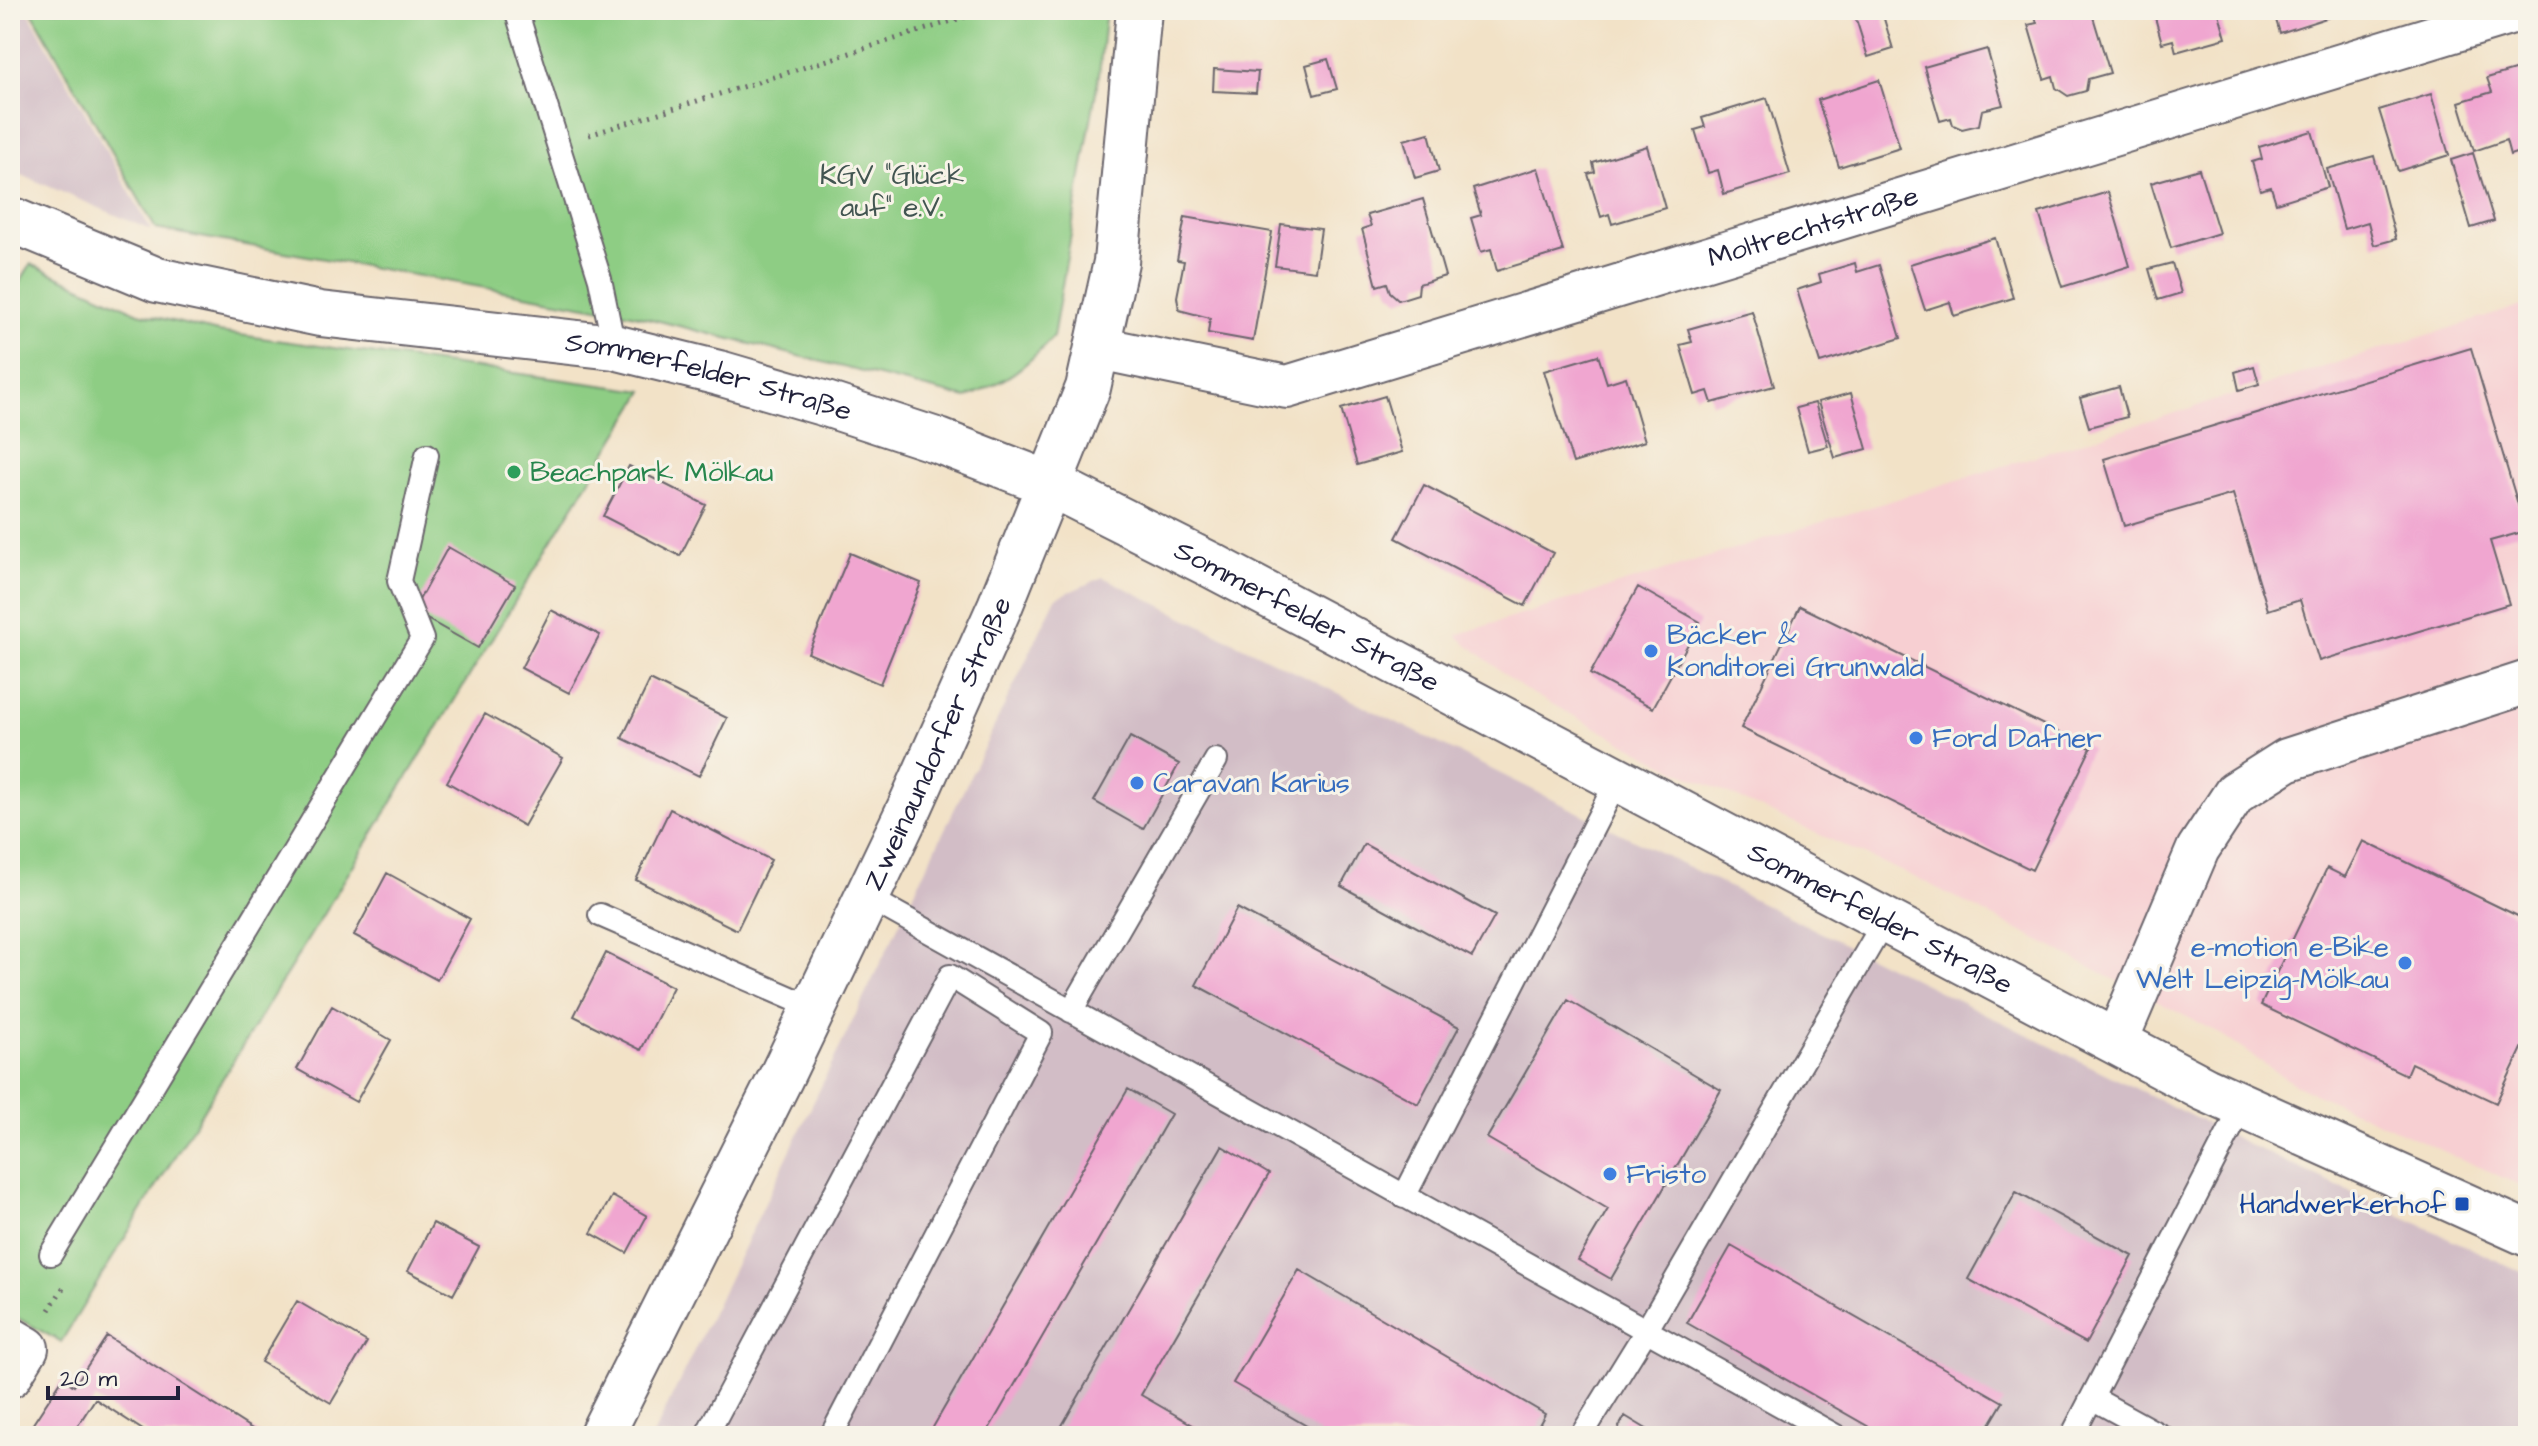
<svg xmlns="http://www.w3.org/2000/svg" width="2538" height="1446" viewBox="0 0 2538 1446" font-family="'Architects Daughter',sans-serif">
<rect width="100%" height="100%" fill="#f7f3e8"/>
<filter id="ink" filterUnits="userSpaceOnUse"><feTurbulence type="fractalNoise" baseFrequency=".0125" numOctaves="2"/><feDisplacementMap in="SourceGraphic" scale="16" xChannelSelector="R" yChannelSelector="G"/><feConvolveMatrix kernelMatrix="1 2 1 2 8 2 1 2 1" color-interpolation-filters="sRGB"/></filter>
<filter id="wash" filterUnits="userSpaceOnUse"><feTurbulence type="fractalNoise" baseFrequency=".006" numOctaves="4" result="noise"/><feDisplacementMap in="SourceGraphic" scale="32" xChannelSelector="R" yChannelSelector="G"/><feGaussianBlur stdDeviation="1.8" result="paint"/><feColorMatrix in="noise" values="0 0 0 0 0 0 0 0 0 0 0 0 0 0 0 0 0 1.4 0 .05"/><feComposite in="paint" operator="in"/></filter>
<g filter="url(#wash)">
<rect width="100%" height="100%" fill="#f2e2c7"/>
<!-- built -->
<path fill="#f7cfd2" d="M2528 304V1189L2294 1084 2220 1034 1923 881 1675 770 1522 688 1456 635Z"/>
<!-- industrial -->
<path fill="#d2bdc6" d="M10 10H27L151 230 10 170Z
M1103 577 2254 1147 2528 1275V1436H653L1056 598Z"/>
<!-- green -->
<path fill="#8ecd84" stroke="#587860" stroke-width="2" d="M31 10H1106L1099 74 1053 337C1024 369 1006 381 966 398L631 314 156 229Z
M31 264 139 313 218 332 644 391 61 1342 10 1314V298Z"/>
<g id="blocks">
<!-- building -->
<path fill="#f0a6d0" d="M2040 10H2091L2110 73 2088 79 2086 91 2068 96 2056 88 2053 76 2044 79 2028 25 2037 23 2033 12Z
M2153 10H2218L2226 38 2176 52 2173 40 2162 43Z
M2273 10H2334L2336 15 2280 33Z
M1882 12 1893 49 1868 57 1856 19Z
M1987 49 2003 105 1982 110 1979 125 1962 129 1953 125 1951 118 1940 121 1924 67Z
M1328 59 1337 89 1314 95 1306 65Z
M2528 66V149L2510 155 2506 140 2474 151 2459 102 2492 92 2487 78Z
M1214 69 1258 72 1256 93 1213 91Z
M1879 80 1900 148 1839 167 1818 100Z
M2431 94 2449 155 2398 171 2379 110Z
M1767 98 1790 174 1724 194 1718 170 1708 173 1695 130 1705 127 1702 118Z
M2312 131 2328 187 2276 203 2271 187 2260 190 2252 162 2262 159 2259 147Z
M1429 133 1439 171 1415 178 1404 140Z
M1647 146 1665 208 1612 224 1609 214 1601 217 1588 174 1595 172 1593 163Z
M2473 153 2494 221 2471 228 2451 160Z
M2374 156 2396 239 2374 245 2368 222 2344 229 2327 169Z
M1538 168 1563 251 1497 271 1491 249 1481 252 1471 218 1481 215 1473 189Z
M2199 169 2219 233 2171 248 2151 183Z
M2108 192 2130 266 2062 287 2039 213Z
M1423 199 1445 276 1419 284 1418 294 1399 300 1390 292 1387 283 1377 286 1362 229 1371 226 1367 215Z
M1185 217 1272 232 1253 341 1208 333 1210 318 1179 310 1177 297 1184 261 1177 260Z
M1281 224 1321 229 1315 271 1275 266Z
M1995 238 2013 298 1954 316 1950 302 1925 310 1910 264Z
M1855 263 1857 272 1879 265 1901 338 1820 363 1797 290 1821 282 1819 274Z
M2172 263 2181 293 2158 300 2149 269Z
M1752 311 1774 386 1712 403 1708 391 1695 395 1680 345 1692 342 1688 329Z
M2471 348 2526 531 2490 541 2509 604 2319 661 2300 600 2268 610 2233 494 2124 526 2104 459Z
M1598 355 1607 383 1626 377 1645 441 1573 463 1544 371Z
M2254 366 2259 384 2239 390 2235 372Z
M2119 387 2127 417 2089 427 2080 398Z
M1851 393 1867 449 1835 458 1818 402Z
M1385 396 1402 452 1357 465 1341 409Z
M1815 403 1828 446 1808 451 1796 408Z
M629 466 706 505 680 556 603 516Z
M1424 485 1553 553 1525 606 1396 538Z
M448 547 515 585 478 648 413 611Z
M850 553 921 583 880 684 808 653Z
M1638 587 1700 622 1653 708 1590 674Z
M1800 606 2091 748 2032 870 1741 728Z
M551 610 600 635 569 693 521 668Z
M650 680 727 718 699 776 622 738Z
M485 714 563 758 524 826 447 782Z
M1130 737 1179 764 1143 829 1094 801Z
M670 809 771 860 737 930 636 880Z
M2363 841 2528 921V1036L2496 1103 2411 1063 2406 1075 2261 1005 2327 868 2345 877Z
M1364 844 1495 916 1472 957 1341 886Z
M387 873 470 919 437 980 354 935Z
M1237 908 1459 1027 1418 1104 1196 985Z
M606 953 673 987 641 1050 574 1016Z
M1568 1000 1721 1090 1611 1279 1578 1260 1608 1209 1487 1138Z
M332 1006 391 1040 356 1102 297 1069Z
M1128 1089 1171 1114 985 1436H928Z
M1222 1146 1269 1174 1141 1395 1212 1436H1134L1122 1429 1118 1436H1056Z
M2016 1192 2133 1256 2086 1343 1968 1279Z
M612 1196 647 1216 627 1253 591 1233Z
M433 1223 479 1247 453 1295 408 1271Z
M1731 1246 2003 1402 1983 1436H1885L1687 1323Z
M1299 1270 1545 1414 1533 1436H1324L1233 1383Z
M297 1301 367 1342 331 1403 261 1362Z
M107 1336 263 1436H152L95 1399 71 1436H25L63 1378 74 1386Z
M1625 1416 1658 1436H1614Z"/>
</g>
</g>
<g filter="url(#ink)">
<use href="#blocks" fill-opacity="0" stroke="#6b656c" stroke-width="2"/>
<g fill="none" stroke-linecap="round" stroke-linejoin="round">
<!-- lane casing -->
<g stroke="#6b656c" stroke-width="26">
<path id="lane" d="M516 10 600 279 614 347
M867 897 1836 1436
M600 915 814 1008
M1071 1011 1216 760
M1404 1197 1617 781
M51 1254 422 639 399 581 427 455
M2092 1398 2161 1436
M706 1436 950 976 1041 1033 831 1436
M1581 1436 1646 1331 1885 920
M2072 1436 2243 1105"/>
</g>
<!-- street casing -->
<g stroke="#6b656c" stroke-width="46">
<g id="street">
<path id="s1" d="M1099 348 1287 387 2522 10"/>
<path d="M2116 1042 2198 849 2235 793 2287 760 2528 682"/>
<path d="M10 1338 27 1348 10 1376"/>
</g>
</g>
<!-- secondary casing -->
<g stroke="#6b656c" stroke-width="48">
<g id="secondary">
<path id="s2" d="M10 219 157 280 320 314 614 347 719 373 826 404 939 441 1050 484 1213 566 2205 1089 2528 1234"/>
<path id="s3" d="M601 1436 781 1077 910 807 1000 606 1088 388 1116 262 1139 10"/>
</g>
</g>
<!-- path -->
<path stroke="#6b656c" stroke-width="5" stroke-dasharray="2 6" stroke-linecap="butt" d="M589 135 987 10
M49 1310 65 1285"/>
<!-- lane -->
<use href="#lane" stroke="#fff" stroke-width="22"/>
<!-- street -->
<use href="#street" stroke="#fff" stroke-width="42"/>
<!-- secondary -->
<use href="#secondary" stroke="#fff" stroke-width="44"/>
</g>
</g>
<!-- markers -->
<circle fill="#2e9e5b" stroke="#f7f3e8" stroke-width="3" cx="514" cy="472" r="8"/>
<g fill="#3f7fe0" stroke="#f7f3e8" stroke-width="3">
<circle cx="1651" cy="651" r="8"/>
<circle cx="1916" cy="738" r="8"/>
<circle cx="1137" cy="783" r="8"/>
<circle cx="2405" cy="963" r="8"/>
<circle cx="1610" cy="1174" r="8"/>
</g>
<rect fill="#1a4fb4" stroke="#f7f3e8" stroke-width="3" x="2454" y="1196" width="16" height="16" rx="4"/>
<g text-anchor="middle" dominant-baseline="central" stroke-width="6" stroke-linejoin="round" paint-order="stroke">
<!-- park labels -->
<g font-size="28" fill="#425551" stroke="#f7f3e8">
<text x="892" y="175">KGV "Glück<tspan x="892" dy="32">auf" e.V.</tspan></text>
</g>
<!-- street labels -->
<g font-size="28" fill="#22223b" stroke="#f7f3e8">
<text stroke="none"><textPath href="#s1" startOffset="742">Moltrechtstraße</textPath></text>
<text stroke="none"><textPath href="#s2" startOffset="720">Sommerfelder Straße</textPath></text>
<text stroke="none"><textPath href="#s2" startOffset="1368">Sommerfelder Straße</textPath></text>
<text stroke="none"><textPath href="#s3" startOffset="770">Zweinaundorfer Straße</textPath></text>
<text stroke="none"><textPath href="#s2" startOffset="2016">Sommerfelder Straße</textPath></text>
</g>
<!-- leisure labels -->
<g font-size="28" fill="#27864d" stroke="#f7f3e8" text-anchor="start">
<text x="530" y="472">Beachpark Mölkau</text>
</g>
<!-- shop labels -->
<g font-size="28" fill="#366cbe" stroke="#f7f3e8" text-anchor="start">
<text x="1667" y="635">Bäcker &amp;<tspan x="1667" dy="32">Konditorei Grunwald</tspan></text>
<text x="1932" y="738">Ford Dafner</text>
<text x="1153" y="783">Caravan Karius</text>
<text x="2389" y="947" text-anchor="end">e-motion e-Bike<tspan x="2389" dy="32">Welt Leipzig-Mölkau</tspan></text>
<text x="1626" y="1174">Fristo</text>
</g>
<!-- transit labels -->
<g font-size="28" fill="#164399" stroke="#f7f3e8" text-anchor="end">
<text x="2446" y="1204">Handwerkerhof</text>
</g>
</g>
<!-- margin -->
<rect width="2538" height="1446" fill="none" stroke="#f7f3e8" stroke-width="40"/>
<!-- scale -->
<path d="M48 1386v12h130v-12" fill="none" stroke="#22223b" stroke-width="4"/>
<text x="60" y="1386" font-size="24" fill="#22223b" stroke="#f7f3e8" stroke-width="6" paint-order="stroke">20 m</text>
</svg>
